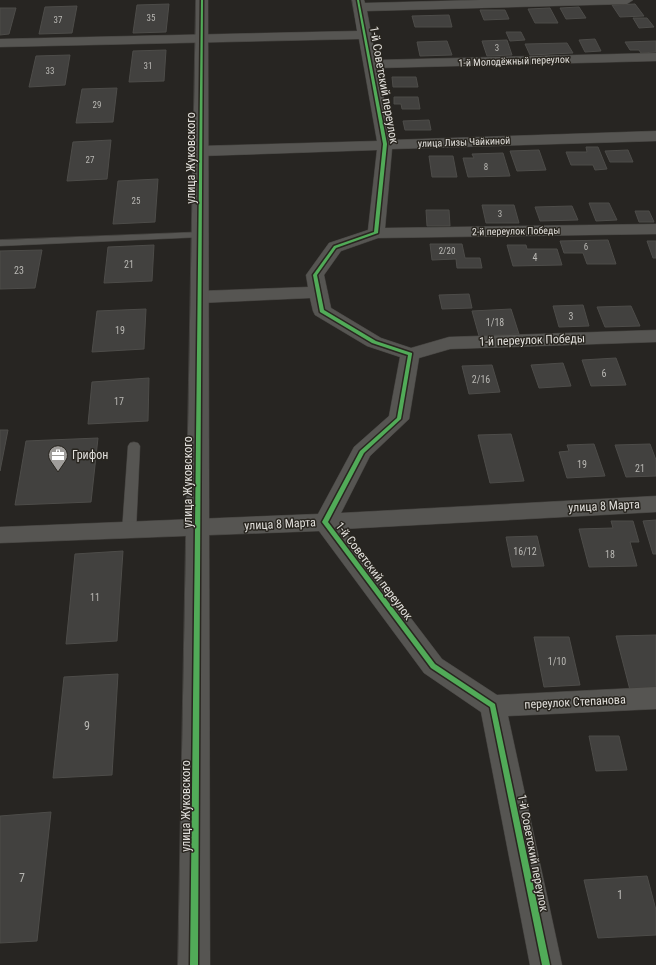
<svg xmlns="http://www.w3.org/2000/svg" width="656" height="965" viewBox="0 0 656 965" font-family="'Roboto Condensed',sans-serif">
<rect width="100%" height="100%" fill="#272522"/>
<!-- building -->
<path fill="#42413f" stroke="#4d4c49" d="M169 4 166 32 133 33 137 5Z
M635 4 644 16 620 17 612 5Z
M77 6 72 33 39 34 45 7Z
M579 7 586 18 566 19 560 8Z
M0 8H16L9 34 0 35Z
M550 8 558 23H535L528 9Z
M480 10H505L509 19 484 20Z
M449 15 452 27H415L412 16Z
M633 18H647L654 27 639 28Z
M506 32H521L525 40 510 41Z
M595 39 601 51 585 52 579 40Z
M507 40 512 55 487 56 482 41Z
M447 41 452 55 420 56 417 42Z
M656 41V52L641 53 639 50H630L625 42Z
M567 43 573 53 530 55 525 44Z
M166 50 164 81 129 82 133 51Z
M70 55 65 85 29 87 36 56Z
M392 77H416L418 87H393Z
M117 88 113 122 76 123 82 89Z
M394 97H418L420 109H402L401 104H394Z
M429 120 431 130H405L403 121Z
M111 140 107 179 67 181 73 142Z
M586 147H598L607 169 595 170 593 165H571L566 152H587Z
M539 150 546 170 517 171 510 151Z
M628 150 633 162H610L605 151Z
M503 153 510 176 468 177 463 158H474L472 154Z
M429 156H453L457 177H432Z
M158 179 155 222 113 224 118 181Z
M589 203H609L617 220 596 221Z
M482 205H514L519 223H486Z
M572 206 578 220 540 221 535 207Z
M426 210H449L450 226H427Z
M635 211H649L654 222H639Z
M608 240 616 264H587L583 253H564L560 241Z
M647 241H656V258H653Z
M430 244H462L465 258H480L482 268H457L456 259 432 260Z
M154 245 152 281 104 283 108 247Z
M507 245H526L527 249H557L562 265 513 266Z
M42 250 35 288 0 289V251Z
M469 294 472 308 442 309 439 295Z
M583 305 589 326 559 327 553 306Z
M631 306 640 326 605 327 597 307Z
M146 309 144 349 92 352 97 311Z
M511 309 519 334 479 336 472 311Z
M616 358 626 385 591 386 582 360Z
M563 363 571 386 539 388 531 365Z
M492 365 500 392 469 394 462 366Z
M149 378 148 421 88 424 92 382Z
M0 430H8L0 471Z
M511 434 524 481 490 483 478 435Z
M98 438 91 502 15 505 26 441Z
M594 444 605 476 567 478 559 452 569 451 567 445Z
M650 444 656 460V476L626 477 615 445Z
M656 520V554H653L643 521Z
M611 521H633L639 542H630L637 566 589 567 579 529 613 528Z
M537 536 544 566 512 567 506 537Z
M123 551 117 641 66 644 75 554Z
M656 635V690H630L616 636Z
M534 637H569L580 685 544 687Z
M118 674 112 775 53 778 64 677Z
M589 736H619L627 770 596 771Z
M51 812 37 941 0 943V816Z
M647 876 656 910V935L598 938 584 880Z"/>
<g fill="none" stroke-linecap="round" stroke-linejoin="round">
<!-- service casing -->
<g stroke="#42403d" stroke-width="1">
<path id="service" d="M200 232 204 233 205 235 204 237 0 246V240Z
M134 442 138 443 140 446 136 531 134 534 129 536 124 534 122 531 128 446 130 443Z"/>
</g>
<!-- minor casing -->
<g stroke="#42403d" stroke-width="1">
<path id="minor" d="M352 0H364L365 3 479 0H633L627 4 367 11 376 60 656 53V61L378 68 392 140 656 131V141L392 149 385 228 656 224V234L378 238 341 251 324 275 331 308 381 338 411 348 449 337 656 330V342L450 349 419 358 409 419 370 456 341 513 656 496V512L343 529 442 659 497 695 656 687V709L508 716 562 965H530L481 712 424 673 319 531 0 543V527L318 514 354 447 389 416 400 357 367 346 315 315 313 311 310 298 200 303 193 301 191 297 193 293 200 291 308 287 306 275 329 243 368 230 377 150 201 156 195 154 193 151 195 148 201 146 377 141 359 39 0 47V39L357 31Z"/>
</g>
<!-- tertiary casing -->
<g stroke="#42403d" stroke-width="1">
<path id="tertiary" d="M196 0H208L210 965H178Z"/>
</g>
<!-- service -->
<use href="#service" fill="#565552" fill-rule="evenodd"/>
<!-- minor -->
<use href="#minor" fill="#565552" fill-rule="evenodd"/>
<!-- tertiary -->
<use href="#tertiary" fill="#565552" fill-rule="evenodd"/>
<!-- cycleway casing -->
<g stroke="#292620" stroke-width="3">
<path id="cycleway" d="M201 0H203L198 965H190Z
M357 0H359L387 144 378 233 336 248 317 275 324 310 376 341 412 353V354L401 419 364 453 328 522 435 664 495 704 550 965H542L490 707 431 668 322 522 360 451 397 418 408 355 372 343 320 312 313 275 334 246 374 232 383 144Z"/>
</g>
<!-- cycleway -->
<use href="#cycleway" fill="#51ab58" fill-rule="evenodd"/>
</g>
<!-- icons -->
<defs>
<g id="office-pin" transform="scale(1)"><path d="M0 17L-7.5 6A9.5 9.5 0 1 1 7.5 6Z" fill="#9f9d9a" stroke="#292620"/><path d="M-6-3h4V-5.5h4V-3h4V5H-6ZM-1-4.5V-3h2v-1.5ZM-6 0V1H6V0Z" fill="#fff"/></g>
</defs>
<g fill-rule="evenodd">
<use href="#office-pin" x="58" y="455"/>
</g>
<g text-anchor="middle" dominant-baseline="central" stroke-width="3" stroke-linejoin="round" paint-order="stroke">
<!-- far-number labels -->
<g font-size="9" fill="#b8b7b3">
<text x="151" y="18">35</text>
<text x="58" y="20">37</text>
<text x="497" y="48">3</text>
<text x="148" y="66">31</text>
<text x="50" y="71">33</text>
<text x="97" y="105">29</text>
<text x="90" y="160">27</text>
<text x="486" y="167">8</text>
<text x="136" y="201">25</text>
<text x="500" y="214">3</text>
<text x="586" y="247">6</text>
<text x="447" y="251">2/20</text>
</g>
<!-- far-street labels -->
<g font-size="10" fill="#e0deda" stroke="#292620">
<text transform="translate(514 61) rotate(-2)">1-й Молодёжный переулок</text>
<text transform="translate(464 142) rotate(-2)">улица Лизы Чайкиной</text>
<text transform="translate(516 231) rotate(-1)">2-й переулок Победы</text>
</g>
<!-- number labels -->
<g font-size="10" fill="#b8b7b3">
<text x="535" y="257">4</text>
<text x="129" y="264">21</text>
<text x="19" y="270">23</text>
<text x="571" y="316">3</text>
<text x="495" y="322">1/18</text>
<text x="120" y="330">19</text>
<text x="604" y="373">6</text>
<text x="481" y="379">2/16</text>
<text x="119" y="401">17</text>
<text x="582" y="464">19</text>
<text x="640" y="468">21</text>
<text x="525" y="551">16/12</text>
<text x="610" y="554">18</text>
<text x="95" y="597">11</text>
<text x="557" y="661">1/10</text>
</g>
<!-- street labels -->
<g font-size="12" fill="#e0deda" stroke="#292620">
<text transform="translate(384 85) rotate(80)">1-й Советский переулок</text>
<text transform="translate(191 158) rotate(-90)">улица Жуковского</text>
<text transform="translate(532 340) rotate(-2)">1-й переулок Победы</text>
<text transform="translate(188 482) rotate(-90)">улица Жуковского</text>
<text transform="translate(604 506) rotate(-3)">улица 8 Марта</text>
<text transform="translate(280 524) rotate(-3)">улица 8 Марта</text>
<text transform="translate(374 571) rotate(53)">1-й Советский переулок</text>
<text transform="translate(575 702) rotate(-3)">переулок Степанова</text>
<text transform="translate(186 806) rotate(-90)">улица Жуковского</text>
<text transform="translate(533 853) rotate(79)">1-й Советский переулок</text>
</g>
<!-- poi labels -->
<g font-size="12" fill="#e0deda" stroke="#292620" text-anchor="start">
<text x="72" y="455">Грифон</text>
</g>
<!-- near-number labels -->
<g font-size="12" fill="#b8b7b3">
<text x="87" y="726">9</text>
<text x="22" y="878">7</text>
<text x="620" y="895">1</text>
</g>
</g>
</svg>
